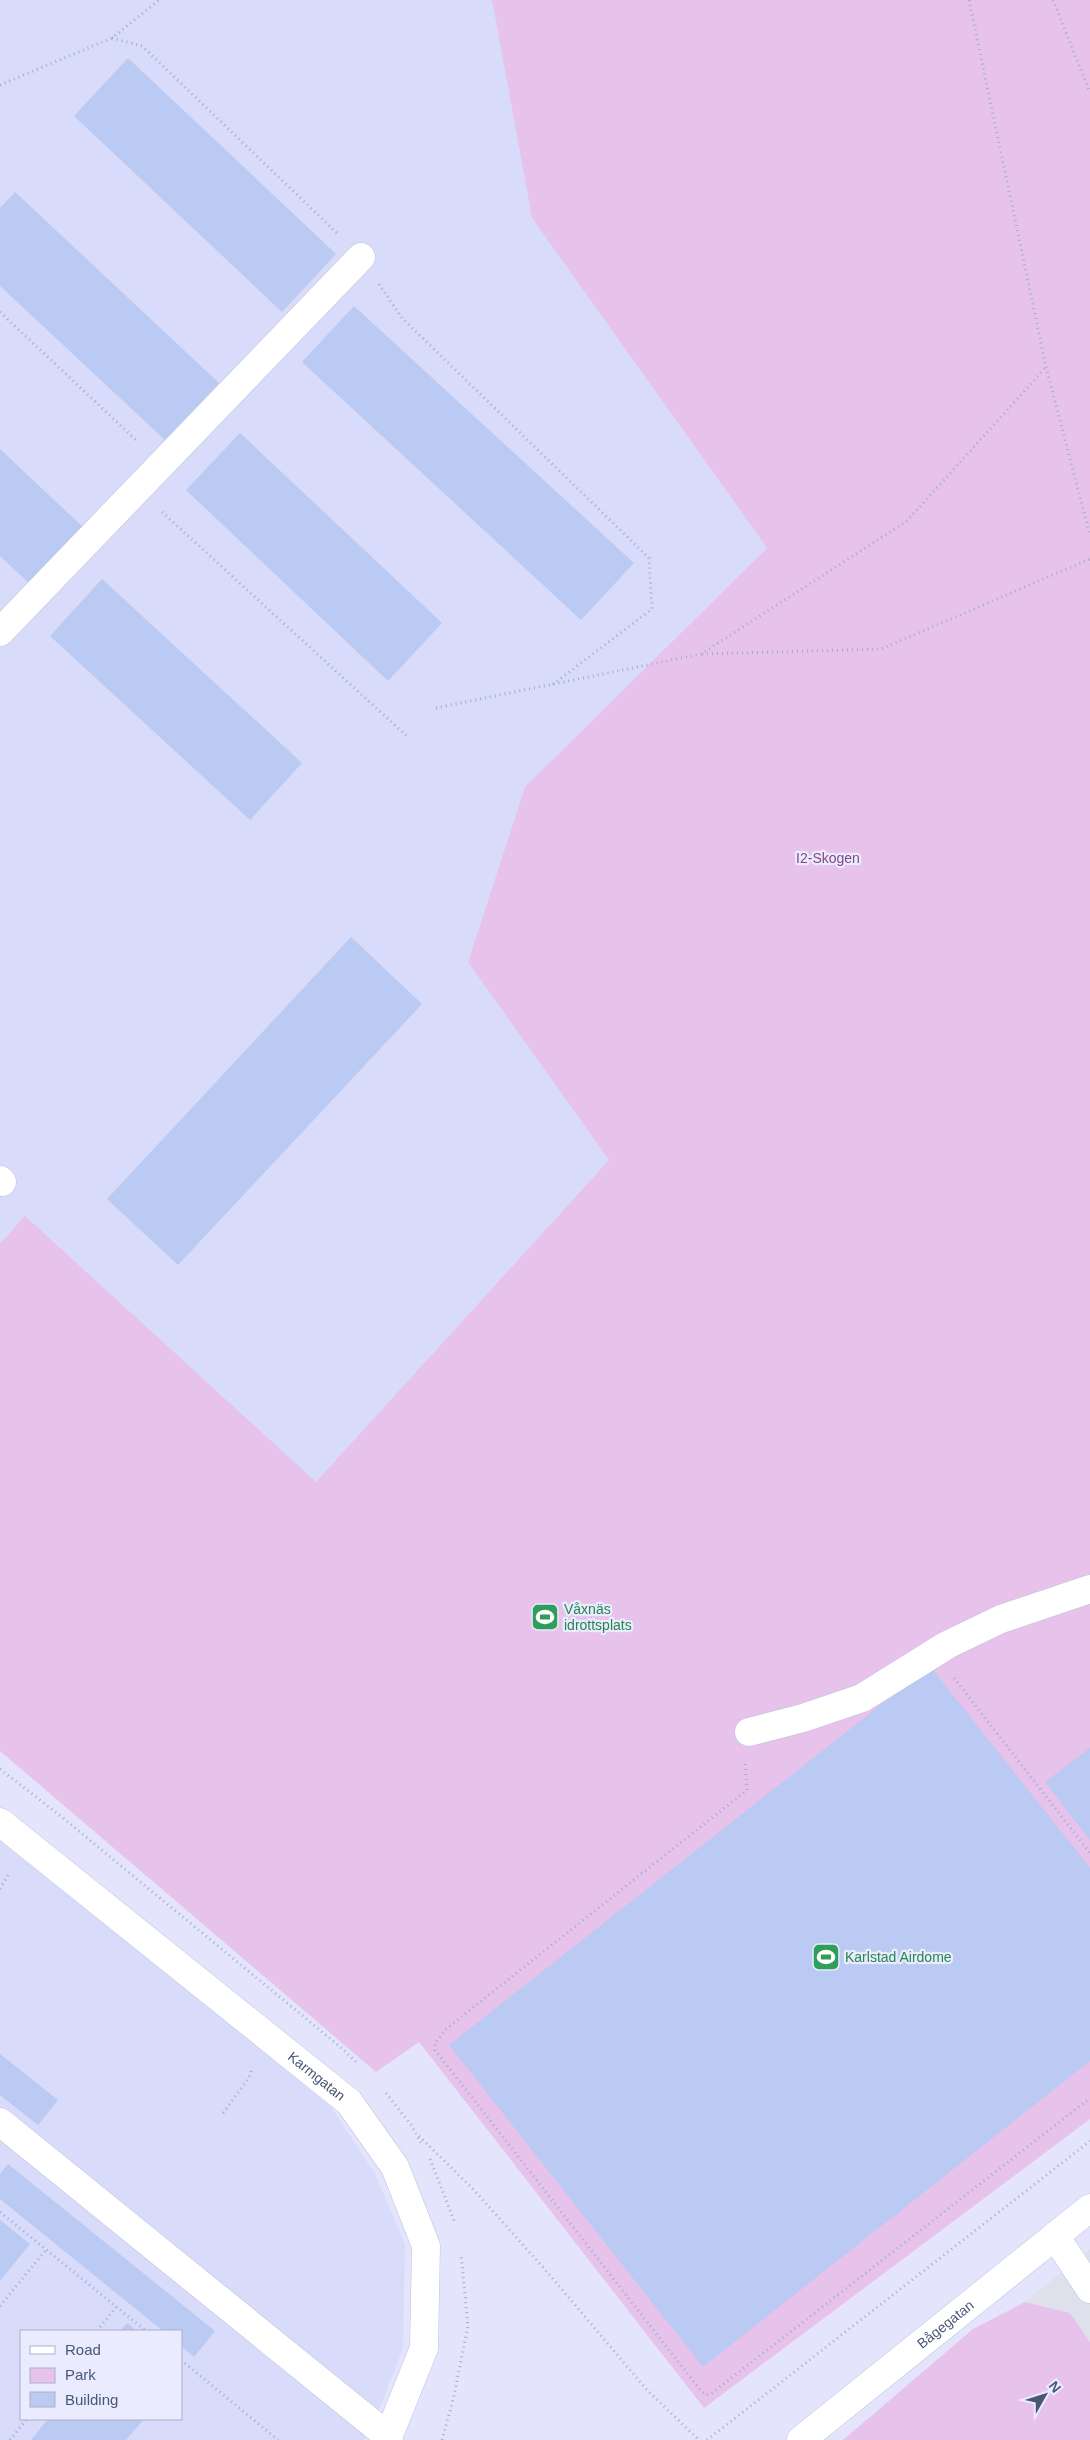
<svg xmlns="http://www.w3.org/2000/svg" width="1090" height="2440" viewBox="0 0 1090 2440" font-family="Helvetica,sans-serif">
<rect width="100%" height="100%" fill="#e4e5fc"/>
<!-- residential -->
<path fill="#d8dbf9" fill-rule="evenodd" d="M0 0H492L532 218 767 548 525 787 468 962 609 1160 316 1483 25 1217 0 1244Z
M0 1835 332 2108 375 2174 405 2245 403 2348 371 2431 364 2440H0ZM21 2331H181V2419H21Z"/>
<!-- industrial -->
<path fill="#dee1ec" d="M1090 2249V2342L1070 2313 1025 2302Z"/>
<!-- green -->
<path fill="#e7c2ea" d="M492 0H1090V2119L704 2408 419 2042 376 2072 0 1751V1244L25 1216 316 1482 609 1160 468 962 525 787 767 548 532 218Z
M1025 2302 1070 2313 1090 2342V2440H843L973 2329Z"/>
<!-- building -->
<path fill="#bbcaf2" d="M128 58 336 254 282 312 74 116Z
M15 192 219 383 165 440 0 286V208Z
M354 306 634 563 581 620 302 362Z
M240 433 442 623 388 681 186 490Z
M0 449 86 530 33 587 0 556Z
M102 579 302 763 250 820 50 636Z
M351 937 422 1004 178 1265 107 1199Z
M930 1666 1090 1868V2061L703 2367 449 2045Z
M1090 1748V1840L1045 1782Z
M0 2054 58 2100 38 2125 0 2095Z
M8 2164 215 2331 194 2357 181 2346V2331H163L0 2199V2174Z
M0 2220 30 2244 0 2281Z
M127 2323 137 2331H120Z
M48 2419H144L126 2440H31Z"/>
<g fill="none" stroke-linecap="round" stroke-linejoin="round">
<!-- minor casing -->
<g stroke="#bcc3df" stroke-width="29">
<g id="minor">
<path d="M0 632 361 257"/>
<path d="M0 1180 2 1182"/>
<path d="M749 1732 803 1718 862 1698 947 1645 1001 1619 1090 1589"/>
<path id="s1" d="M0 1822 349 2102 395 2167 426 2246 424 2348 387 2440"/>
<path d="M0 2122 389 2437"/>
<path d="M1055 2236 1090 2289"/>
<path id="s2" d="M801 2440 1090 2208"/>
</g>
</g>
<!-- path -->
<path stroke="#9eaed7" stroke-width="3" stroke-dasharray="1 4" stroke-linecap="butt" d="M969 0 1046 367 1090 535
M1053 0 1090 93
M112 38 142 46 339 235
M0 85 112 38 159 0
M379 284 402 318 649 558 652 609 552 685
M0 312 138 442
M162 512 409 738
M702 654 881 649 1090 559
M436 708 701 654 907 521 1046 367
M954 1678 1090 1853
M745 1764 747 1790 446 2029 435 2043V2050L701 2391 706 2395 712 2393 1090 2098
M0 1769 63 1818 344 2050 357 2063
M0 1889 10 1872
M386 2093 411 2125 421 2143
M223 2113 249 2078 252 2068
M419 2136 474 2190 548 2273 647 2390 699 2440
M430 2159 455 2223
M0 2212 146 2331
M0 2306 46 2250
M97 2331 116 2307
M181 2360 278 2440
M10 2440 27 2419
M442 2440 453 2400 468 2326 461 2254
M707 2440 1090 2141"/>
<!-- minor -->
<use href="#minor" stroke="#fff" stroke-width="28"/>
</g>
<!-- icons -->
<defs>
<g id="stadium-square" transform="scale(1.4375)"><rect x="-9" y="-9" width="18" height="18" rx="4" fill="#2e9e5b" stroke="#eaebff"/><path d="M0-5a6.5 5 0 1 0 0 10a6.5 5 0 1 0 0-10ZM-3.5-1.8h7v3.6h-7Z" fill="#fff"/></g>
</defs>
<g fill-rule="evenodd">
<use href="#stadium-square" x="545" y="1617"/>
<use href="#stadium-square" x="826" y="1957"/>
</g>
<g text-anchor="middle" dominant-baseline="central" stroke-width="4.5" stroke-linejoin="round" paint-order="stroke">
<!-- park labels -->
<g font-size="14" fill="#874784" stroke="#eaebff">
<text x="828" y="858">I2-Skogen</text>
</g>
<!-- leisure labels -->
<g font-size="14" fill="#27864d" stroke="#eaebff" text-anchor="start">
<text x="564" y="1609">Våxnäs<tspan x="564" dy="16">idrottsplats</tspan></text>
<text x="845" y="1957">Karlstad Airdome</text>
</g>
<!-- street labels -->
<g font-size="14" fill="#495775" stroke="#eaebff">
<text stroke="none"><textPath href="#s1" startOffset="406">Karmgatan</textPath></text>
<text stroke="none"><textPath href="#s2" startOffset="185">Bågegatan</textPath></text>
</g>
</g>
<!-- legend -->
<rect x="20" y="2330" width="162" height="90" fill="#eaebff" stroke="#aab0c8"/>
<rect x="30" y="2346" width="25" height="8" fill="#ffffff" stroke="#aab0c8"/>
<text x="65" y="2355" font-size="15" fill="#495775">Road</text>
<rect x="30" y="2368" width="25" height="15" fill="#e7c2ea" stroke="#aab0c8"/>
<text x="65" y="2380" font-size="15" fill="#495775">Park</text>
<rect x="30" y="2392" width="25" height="15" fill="#bbcaf2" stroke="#aab0c8"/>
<text x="65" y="2405" font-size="15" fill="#495775">Building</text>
<!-- north arrow -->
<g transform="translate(1045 2395) rotate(51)" stroke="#eaebff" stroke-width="4" paint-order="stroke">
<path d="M0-4L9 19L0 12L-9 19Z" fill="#495775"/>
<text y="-8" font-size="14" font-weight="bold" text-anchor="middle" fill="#495775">N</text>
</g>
</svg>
